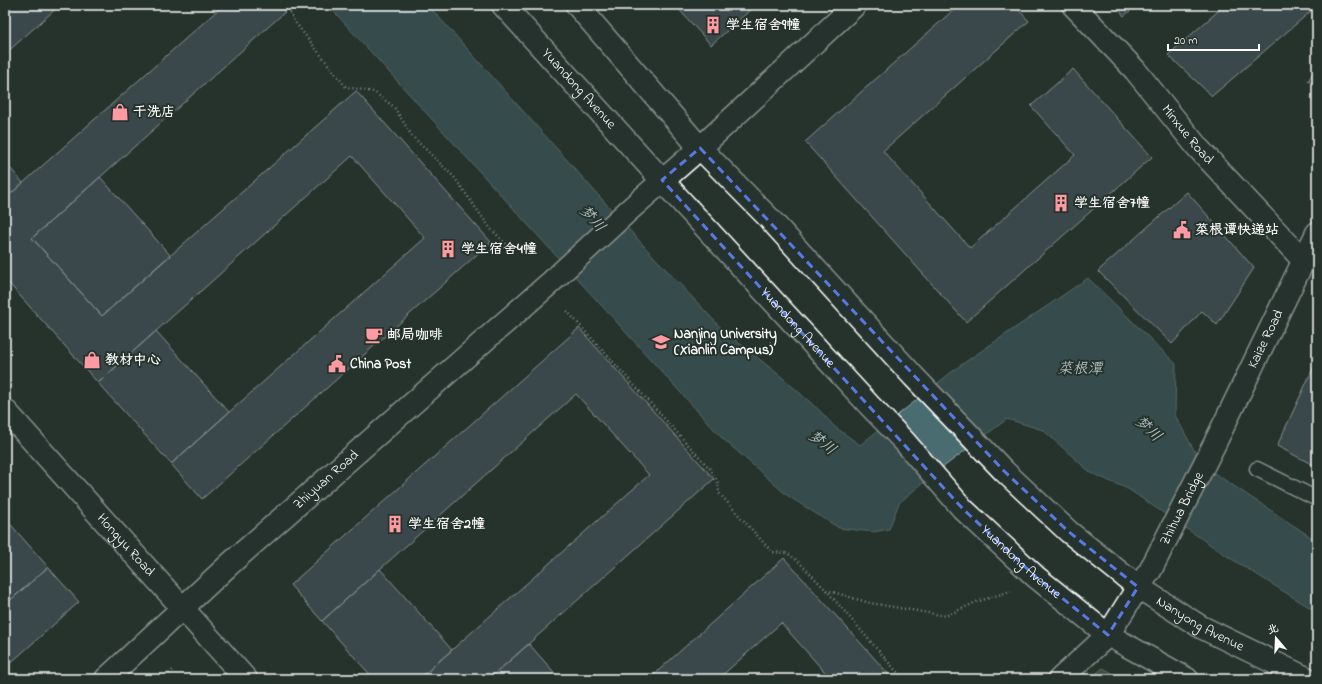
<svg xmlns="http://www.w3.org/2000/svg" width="1322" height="684" viewBox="0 0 1322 684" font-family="'Indie Flower','LXGW WenKai TC',sans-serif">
<rect width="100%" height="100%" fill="#26332d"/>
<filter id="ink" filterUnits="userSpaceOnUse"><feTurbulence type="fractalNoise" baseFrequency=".025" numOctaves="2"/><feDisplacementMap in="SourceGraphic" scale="8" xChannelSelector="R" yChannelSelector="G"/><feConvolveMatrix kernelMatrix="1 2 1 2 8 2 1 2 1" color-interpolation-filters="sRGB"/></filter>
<g filter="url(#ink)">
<!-- green -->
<path fill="#557057" stroke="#aab8ab" d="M1103 668 1123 679H1089Z"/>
<!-- water -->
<path fill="#4a6c71" stroke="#92a7aa" d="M328 5H428L643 245 724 331 783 378 820 411 835 427 860 445 958 367 1088 278 1176 364 1175 415 1202 465 1317 541V612L1230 558 1128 489 1091 473 1043 430 1007 419 930 477 899 503 889 529 873 532 839 528 788 496 722 438Z"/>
<!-- building -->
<path fill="#54636f" stroke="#fff" d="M5 5H60L5 54Z
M217 5H279L285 12 32 238 102 316 356 91 491 242 202 499 171 464 425 238 352 156 98 383 5 279V199L220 8Z
M675 5H756L711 45Z
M959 5H1014L1029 21 883 151 970 248 1075 155 1031 106 1073 69 1152 157 966 322 805 142Z
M1115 5H1137L1124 16Z
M1225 5H1317V6L1212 96 1168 55Z
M1317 66V85L1308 81Z
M5 162 23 183 5 199Z
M100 177 170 255 102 316 32 238Z
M1187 192 1254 268 1217 325 1202 311 1172 344 1098 271Z
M579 328 714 479 489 679H419L649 475 576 394 322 621 290 585Z
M156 331 229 412 171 464 98 383Z
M1317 360V467L1277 446Z
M5 518 48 567 5 605Z
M784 558 893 679H831L781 623 718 679H649Z
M48 567 79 602 5 668V605Z
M380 569 452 650 419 679H374L322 621Z
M529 644 560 679H489Z"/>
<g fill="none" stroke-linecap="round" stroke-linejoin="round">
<!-- service casing -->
<g stroke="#fff" stroke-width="17">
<path id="service" d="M1257 469 1317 499"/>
</g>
<!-- minor casing -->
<g stroke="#fff" stroke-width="25">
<g id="minor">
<path id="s1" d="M503 5 680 200 871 407 904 441 963 509 1036 577 1108 635 1187 679"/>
<path id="s2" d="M577 5 700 148 768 217 914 377 1004 471 1069 532 1138 587 1201 627 1308 679"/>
<path id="s3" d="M1073 5 1135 70 1198 148 1304 261"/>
<path id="s4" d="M5 410 246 679"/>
<path id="s5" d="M106 679 231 563 550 283 628 211 700 148 855 5"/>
<path id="s6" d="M1060 679 1108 635 1138 587 1150 571 1214 445 1317 233"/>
</g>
</g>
<!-- path -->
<path stroke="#fff" stroke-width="2.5" stroke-dasharray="1 3" stroke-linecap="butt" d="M287 5 294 21 346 87 374 92 394 107 412 136 454 177 490 228 511 249
M567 311 711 470 718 483 719 493 772 552 787 553 798 561 826 590 870 603 946 616 976 602 1011 591
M826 590 903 679
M163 679 174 669"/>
<!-- service -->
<use href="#service" stroke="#26332d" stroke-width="14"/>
<!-- minor -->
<use href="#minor" stroke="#26332d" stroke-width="22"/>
</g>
</g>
<!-- marked area -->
<path d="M0 0H1322V684H0ZM700 148 1004 471 1069 532 1138 587 1108 635 1036 577 963 509 662 180Z" fill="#26332d" fill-opacity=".55" fill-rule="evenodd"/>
<path fill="none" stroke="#567ae2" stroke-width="3" stroke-dasharray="8 5" stroke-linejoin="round" d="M700 148 1004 471 1069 532 1138 587 1108 635 1036 577 963 509 662 180Z"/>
<!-- icons -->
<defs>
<g id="building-bare" transform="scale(1.38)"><path d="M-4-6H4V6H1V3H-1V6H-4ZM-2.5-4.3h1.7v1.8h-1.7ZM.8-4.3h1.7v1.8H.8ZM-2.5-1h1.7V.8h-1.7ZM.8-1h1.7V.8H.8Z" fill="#ff9aa2" stroke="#26332d" stroke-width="2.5" paint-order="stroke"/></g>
<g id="shop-bare" transform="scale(1.38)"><path d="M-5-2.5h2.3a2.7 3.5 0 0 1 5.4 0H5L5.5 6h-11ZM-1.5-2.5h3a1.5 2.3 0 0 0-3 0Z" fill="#ff9aa2" stroke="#26332d" stroke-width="2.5" paint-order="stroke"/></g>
<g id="civic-bare" transform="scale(1.38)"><path d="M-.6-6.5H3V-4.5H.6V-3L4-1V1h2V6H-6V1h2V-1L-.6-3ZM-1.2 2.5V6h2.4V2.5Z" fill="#ff9aa2" stroke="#26332d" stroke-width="2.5" paint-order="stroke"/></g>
<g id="cafe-bare" transform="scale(1.38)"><path d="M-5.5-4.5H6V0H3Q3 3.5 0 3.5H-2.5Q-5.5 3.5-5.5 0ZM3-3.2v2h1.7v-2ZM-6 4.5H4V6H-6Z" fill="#ff9aa2" stroke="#26332d" stroke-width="2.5" paint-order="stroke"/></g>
<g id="university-bare" transform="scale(1.38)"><path d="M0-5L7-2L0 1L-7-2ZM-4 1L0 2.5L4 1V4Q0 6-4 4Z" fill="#ff9aa2" stroke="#26332d" stroke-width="2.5" paint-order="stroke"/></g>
</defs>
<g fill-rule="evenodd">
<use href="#building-bare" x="713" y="25"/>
<use href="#shop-bare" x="120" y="112"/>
<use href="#building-bare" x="1061" y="203"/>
<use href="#civic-bare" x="1182" y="230"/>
<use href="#building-bare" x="448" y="249"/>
<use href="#cafe-bare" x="374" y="335"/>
<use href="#university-bare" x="661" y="342"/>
<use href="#shop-bare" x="92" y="360"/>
<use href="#civic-bare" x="337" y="364"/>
<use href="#building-bare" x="395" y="524"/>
</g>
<g text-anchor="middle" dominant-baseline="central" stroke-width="4" stroke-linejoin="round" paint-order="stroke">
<!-- poi labels -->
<g font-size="14" font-weight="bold" fill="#fff" stroke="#26332d" text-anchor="start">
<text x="726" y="25">学生宿舍9幢</text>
<text x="133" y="112">干洗店</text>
<text x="1074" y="203">学生宿舍7幢</text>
<text x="1195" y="230">菜根谭快递站</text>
<text x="461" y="249">学生宿舍4幢</text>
<text x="674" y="334">Nanjing University<tspan x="674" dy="16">(Xianlin Campus)</tspan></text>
<text x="387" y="335">邮局咖啡</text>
<text x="105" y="360">教材中心</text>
<text x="350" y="364">China Post</text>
<text x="408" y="524">学生宿舍2幢</text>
</g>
<!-- street labels -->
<g font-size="14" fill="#fff" stroke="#26332d">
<text stroke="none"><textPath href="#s1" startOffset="113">Yuandong Avenue</textPath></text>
<text stroke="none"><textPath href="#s3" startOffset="173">Minxue Road</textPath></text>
<text stroke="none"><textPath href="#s1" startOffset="437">Yuandong Avenue</textPath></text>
<text stroke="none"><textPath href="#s6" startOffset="401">Kaize Road</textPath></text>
<text stroke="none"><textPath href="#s5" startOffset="297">Zhiyuan Road</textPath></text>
<text stroke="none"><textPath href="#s6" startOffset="212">Zhihua Bridge</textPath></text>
<text stroke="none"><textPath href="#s4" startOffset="181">Hongyu Road</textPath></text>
<text stroke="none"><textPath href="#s1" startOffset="761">Yuandong Avenue</textPath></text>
<text stroke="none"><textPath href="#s2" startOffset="882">Nanyong Avenue</textPath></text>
</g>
<!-- water labels -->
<g font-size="15" font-style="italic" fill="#aebdbf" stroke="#26332d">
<text transform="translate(592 219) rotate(48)">梦川</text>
<text x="1080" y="369">菜根潭</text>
<text transform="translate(1148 429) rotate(43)">梦川</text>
<text transform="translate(822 443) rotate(39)">梦川</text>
</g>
</g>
<!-- margin -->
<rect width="1322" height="684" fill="none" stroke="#26332d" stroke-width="20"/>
<rect x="10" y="10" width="1302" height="664" fill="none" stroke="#fff" stroke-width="1.5" filter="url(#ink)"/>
<!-- north arrow -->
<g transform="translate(1276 638) rotate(341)" stroke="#26332d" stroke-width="3" paint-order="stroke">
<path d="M0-3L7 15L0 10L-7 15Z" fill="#ffffff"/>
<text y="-6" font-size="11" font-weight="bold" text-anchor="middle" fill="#ffffff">北</text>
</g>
<!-- scale -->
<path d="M1168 44v6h91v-6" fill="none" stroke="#ffffff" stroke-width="2"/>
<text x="1174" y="44" font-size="12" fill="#ffffff" stroke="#26332d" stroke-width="3" paint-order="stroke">20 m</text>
</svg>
